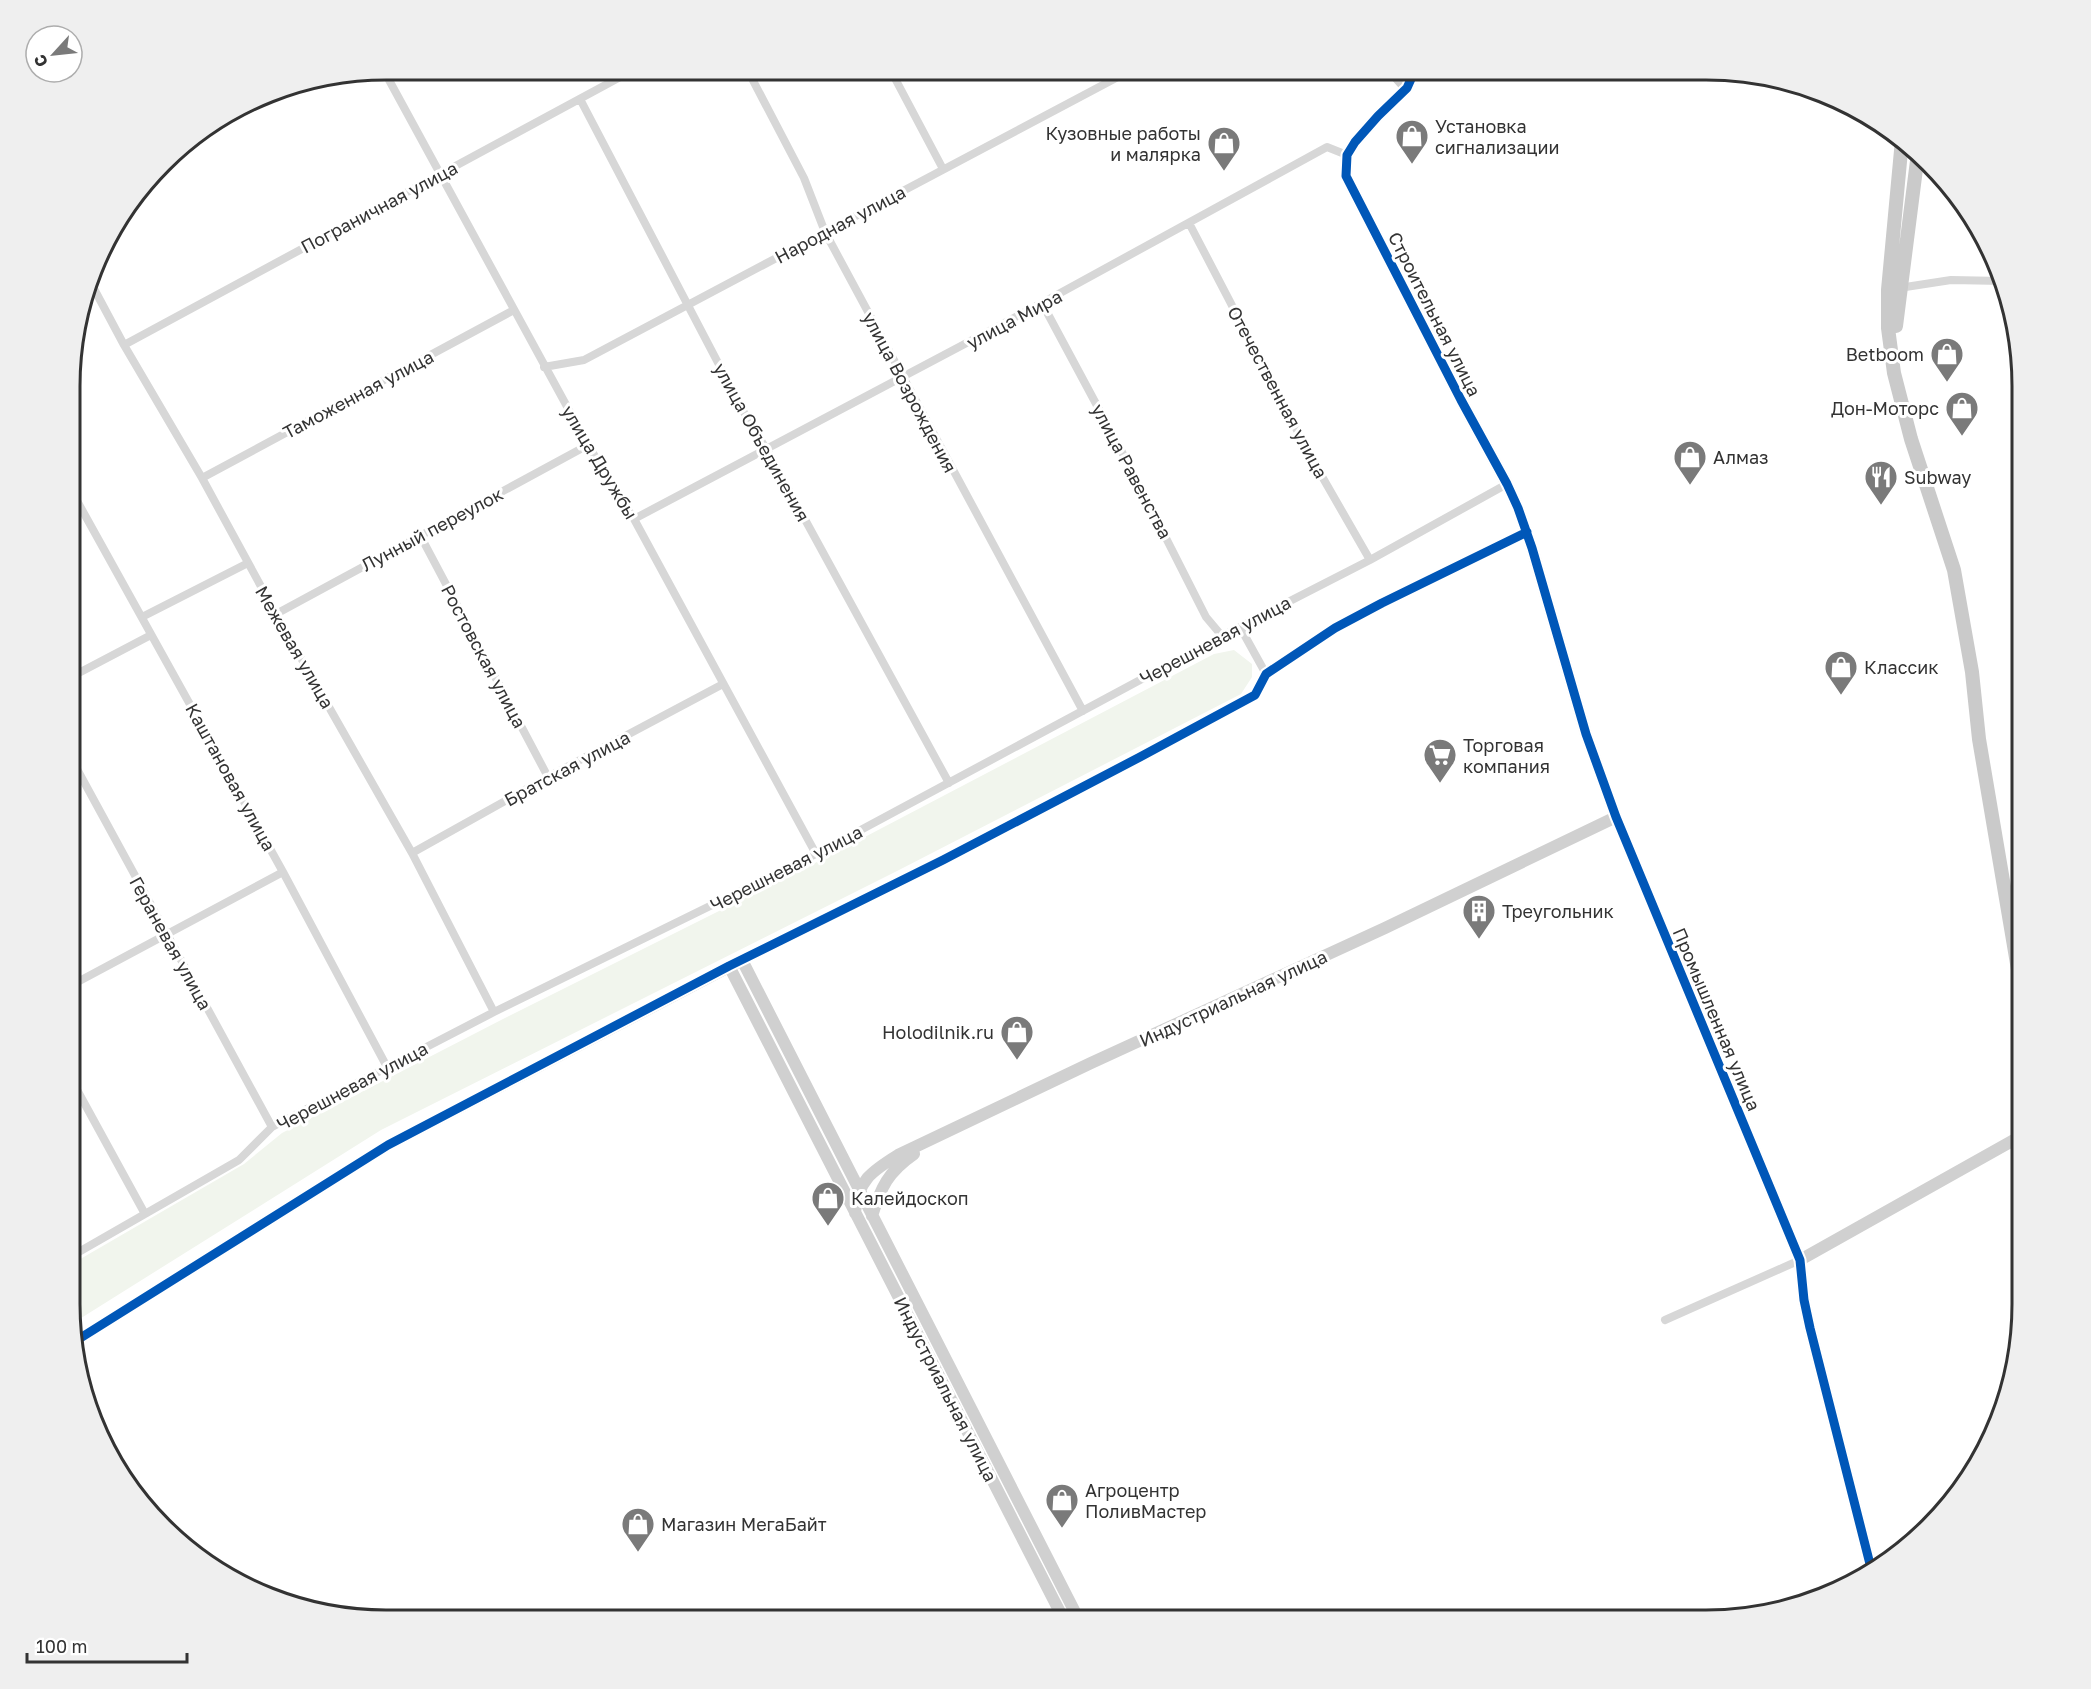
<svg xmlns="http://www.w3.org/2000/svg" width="2091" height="1689" viewBox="0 0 2091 1689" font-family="'Golos Text',sans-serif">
<rect width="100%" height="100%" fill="#fff"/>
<!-- green -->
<path fill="#f1f5ed" d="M1234 650 1252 664V677L1241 694 899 870 381 1130 70 1325V1265L244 1164 282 1133 503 1019 819 861 1214 654Z"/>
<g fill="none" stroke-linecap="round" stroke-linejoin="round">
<!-- street -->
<path stroke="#d7d7d7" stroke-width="8" d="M383 69 588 445 634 519 816 854
M747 69 804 178 825 232 1083 711
M890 69 943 169
M580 99 749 422 767 450 949 783
M1189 223 1312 459 1370 560
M92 285 124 345 202 478 276 614 412 853 494 1012
M1899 288 1951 280 2003 281
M2007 291 2021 380
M1042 303 1131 469 1206 617 1222 636
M124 345 635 69
M544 367 584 360 1133 69
M202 478 514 310
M71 490 283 872 387 1067
M634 519 1042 303 1327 147 1347 155
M420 535 548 777
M276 614 588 445
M142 617 248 563
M1240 627 1266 674
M71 677 151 635
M1149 752 1255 695 1266 674 1335 628 1382 603 1527 532
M71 758 272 1127
M412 853 548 777 723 684
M742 960 943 860 1140 757
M70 986 283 872
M70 1077 145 1214
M70 1257 239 1160 272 1127 494 1012 816 854 1222 636 1370 560 1507 484
M1665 1320 1800 1260"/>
<!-- secondary -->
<path stroke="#d0d0d0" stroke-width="12" d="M1390 69 1407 88
M1415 70 1407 88 1378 116 1355 142 1347 155 1346 176 1461 400 1507 484 1518 508 1532 548 1586 734 1616 817 1800 1260 1804 1300 1810 1328 1872 1572
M729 966 1064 1620
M855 1213C857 1181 872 1171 898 1155L1091 1063 1385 928 1616 817
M872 1216C881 1187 888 1172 914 1154
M1800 1260 2021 1136
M74 1342 388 1145 742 960 1079 1620"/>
<!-- primary -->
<path stroke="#cacaca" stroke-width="14" d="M1902 140 1888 290V328L1894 373 1911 439 1954 570 1972 672 1979 739 2022 993
M1896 326 1918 153"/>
<!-- cycleway casing -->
<g stroke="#fff" stroke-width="13">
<path id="cycleway" d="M1415 70 1407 88 1378 116 1355 142 1347 155 1346 176 1461 400 1507 484 1518 508 1532 548 1586 734 1616 817 1800 1260 1804 1300 1810 1328 1872 1572
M74 1342 388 1145 729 966 943 860 1140 757 1255 695 1266 674 1335 628 1382 603 1527 532"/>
</g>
<!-- cycleway -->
<use href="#cycleway" stroke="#0057b8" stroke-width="9"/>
</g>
<!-- icons -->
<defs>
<g id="shop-pin" transform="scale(1.725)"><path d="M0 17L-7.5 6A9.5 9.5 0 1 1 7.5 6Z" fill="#7a7a7a" stroke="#fff"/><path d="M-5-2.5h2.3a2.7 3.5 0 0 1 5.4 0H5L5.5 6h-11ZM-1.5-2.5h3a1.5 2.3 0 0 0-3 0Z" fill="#fff"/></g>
<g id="restaurant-pin" transform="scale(1.725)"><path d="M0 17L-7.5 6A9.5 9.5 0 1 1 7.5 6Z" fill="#7a7a7a" stroke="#fff"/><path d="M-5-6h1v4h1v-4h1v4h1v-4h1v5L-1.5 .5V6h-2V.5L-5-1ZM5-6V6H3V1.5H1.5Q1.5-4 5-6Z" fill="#fff"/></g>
<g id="supermarket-pin" transform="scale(1.725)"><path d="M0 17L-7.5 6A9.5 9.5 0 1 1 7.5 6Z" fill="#7a7a7a" stroke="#fff"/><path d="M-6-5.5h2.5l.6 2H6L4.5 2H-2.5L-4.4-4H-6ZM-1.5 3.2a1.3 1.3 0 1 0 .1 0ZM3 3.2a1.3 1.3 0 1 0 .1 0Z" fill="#fff"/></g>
<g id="building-pin" transform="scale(1.725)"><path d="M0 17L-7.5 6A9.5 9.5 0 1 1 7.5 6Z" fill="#7a7a7a" stroke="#fff"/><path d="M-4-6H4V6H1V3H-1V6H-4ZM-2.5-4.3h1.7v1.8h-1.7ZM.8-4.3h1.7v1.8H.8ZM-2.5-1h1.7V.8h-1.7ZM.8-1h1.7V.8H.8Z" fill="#fff"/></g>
</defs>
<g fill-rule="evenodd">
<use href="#shop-pin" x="1412" y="136"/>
<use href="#shop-pin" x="1224" y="143"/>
<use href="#shop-pin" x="1947" y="354"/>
<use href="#shop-pin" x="1962" y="408"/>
<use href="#shop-pin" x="1690" y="457"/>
<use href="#restaurant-pin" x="1881" y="477"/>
<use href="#shop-pin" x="1841" y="667"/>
<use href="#supermarket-pin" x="1440" y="755"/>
<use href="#building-pin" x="1479" y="911"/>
<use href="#shop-pin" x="1017" y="1032"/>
<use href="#shop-pin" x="828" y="1198"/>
<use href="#shop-pin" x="1062" y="1500"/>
<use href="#shop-pin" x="638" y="1524"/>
</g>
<g text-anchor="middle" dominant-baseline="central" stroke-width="6" stroke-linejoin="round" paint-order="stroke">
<!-- poi labels -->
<g font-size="18" fill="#333" stroke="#fff" text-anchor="start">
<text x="1435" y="126">Установка<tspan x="1435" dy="21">сигнализации</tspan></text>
<text x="1201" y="133" text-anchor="end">Кузовные работы<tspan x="1201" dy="21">и малярка</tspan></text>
<text x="1924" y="354" text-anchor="end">Betboom</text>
<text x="1939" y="408" text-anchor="end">Дон-Моторс</text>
<text x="1713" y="457">Алмаз</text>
<text x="1904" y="477">Subway</text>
<text x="1864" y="667">Классик</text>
<text x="1463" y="745">Торговая<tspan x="1463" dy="21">компания</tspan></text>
<text x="1502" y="911">Треугольник</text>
<text x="994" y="1032" text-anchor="end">Holodilnik.ru</text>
<text x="851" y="1198">Калейдоскоп</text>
<text x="1085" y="1490">Агроцентр<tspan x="1085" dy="21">ПоливМастер</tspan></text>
<text x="661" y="1524">Магазин МегаБайт</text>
</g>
<!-- street labels -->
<g font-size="18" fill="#333" stroke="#fff">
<text transform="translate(379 207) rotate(-28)">Пограничная улица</text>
<text transform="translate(840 224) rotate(-28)">Народная улица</text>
<text transform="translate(1435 314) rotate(63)">Строительная улица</text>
<text transform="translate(1014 319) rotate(-28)">улица Мира</text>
<text transform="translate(910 392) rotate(62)">улица Возрождения</text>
<text transform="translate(1278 392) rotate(62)">Отечественная улица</text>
<text transform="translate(358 394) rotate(-28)">Таможенная улица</text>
<text transform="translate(762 442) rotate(61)">улица Объединения</text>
<text transform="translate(600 462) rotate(59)">улица Дружбы</text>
<text transform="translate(1132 471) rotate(62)">улица Равенства</text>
<text transform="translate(432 529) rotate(-28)">Лунный переулок</text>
<text transform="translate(1215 640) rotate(-28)">Черешневая улица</text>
<text transform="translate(295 647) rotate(60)">Межевая улица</text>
<text transform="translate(484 656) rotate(62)">Ростовская улица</text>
<text transform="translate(567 768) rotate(-28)">Братская улица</text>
<text transform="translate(231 777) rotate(61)">Каштановая улица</text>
<text transform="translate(786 868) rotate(-27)">Черешневая улица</text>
<text transform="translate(171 943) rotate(61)">Гераневая улица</text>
<text transform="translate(1233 998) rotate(-25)">Индустриальная улица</text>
<text transform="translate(1717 1019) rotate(67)">Промышленная улица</text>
<text transform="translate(352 1086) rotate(-28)">Черешневая улица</text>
<text transform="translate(946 1389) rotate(63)">Индустриальная улица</text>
</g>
</g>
<!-- crop -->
<path d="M0 0H2091V1689H0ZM386 80H1706A306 306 0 0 1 2012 386V1304A306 306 0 0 1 1706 1610H386A306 306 0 0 1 80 1304V386A306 306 0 0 1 386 80Z" fill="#efefef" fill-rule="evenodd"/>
<path fill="none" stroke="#333" stroke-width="3" d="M386 80H1706A306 306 0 0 1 2012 386V1304A306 306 0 0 1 1706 1610H386A306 306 0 0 1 80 1304V386A306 306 0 0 1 386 80Z"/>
<!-- north arrow -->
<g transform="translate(54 54) rotate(243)"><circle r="28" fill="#ffffff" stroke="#adadad" stroke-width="1.5"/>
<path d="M0-4.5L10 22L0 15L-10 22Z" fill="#7a7a7a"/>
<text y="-9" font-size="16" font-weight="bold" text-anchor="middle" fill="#333333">С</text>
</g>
<!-- scale -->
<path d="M27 1653v9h160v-9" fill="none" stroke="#333333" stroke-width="3"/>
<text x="36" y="1653" font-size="18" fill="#333333" stroke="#ffffff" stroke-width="4.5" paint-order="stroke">100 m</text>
</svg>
